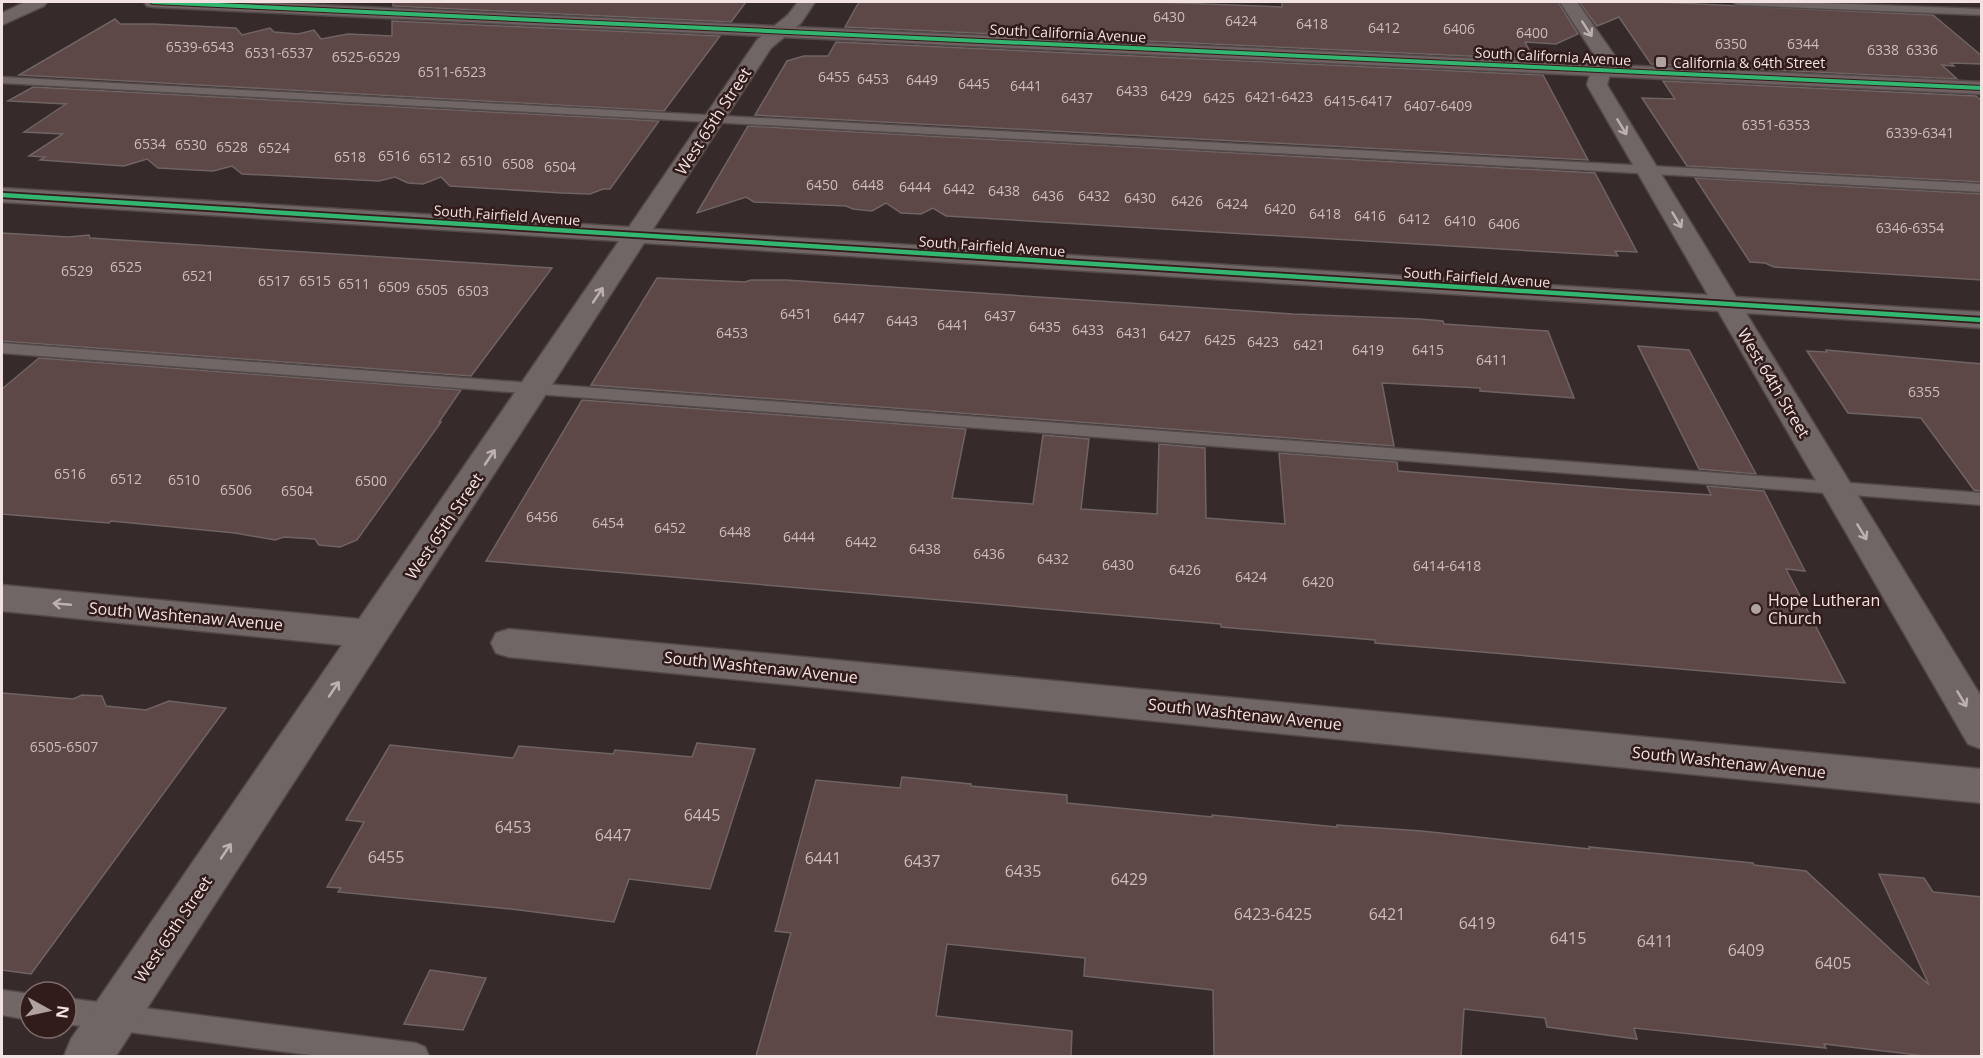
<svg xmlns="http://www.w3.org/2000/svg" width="1983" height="1058" viewBox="0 0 1983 1058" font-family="'Open Sans',sans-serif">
<rect width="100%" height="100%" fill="#372a2a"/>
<!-- building -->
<path fill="#5d4747" stroke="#6f6463" stroke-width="1.5" d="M393 2H746L731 22 393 6Z
M859 2H1153L1282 7V2H1558L1578 34 1556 44 1525 42 1534 59 845 27Z
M1579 2H1655L1933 15 1982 56V64L1951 63 1954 66 1942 65 1957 79 1651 64 1619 17 1597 26Z
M115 19 120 24H153L236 28 242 35 270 28 274 32 298 34 314 30 321 39 348 34 392 36V21L720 36 664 111 19 75Z
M836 42 1543 75 1588 160 755 115 787 61 804 56H828Z
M1663 81 1976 96 1982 101V182L1687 166 1642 98 1675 99Z
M33 87 659 121 610 189H603L590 194 562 193 450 186 441 177 423 184 408 183 395 177 379 181 242 174 232 166 213 171 158 168 147 159 124 166 40 160 45 157 29 156 63 134 24 132 66 104 8 101Z
M748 126 1595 173 1637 252 1615 251 1618 256 946 216 933 208 921 214 901 213 886 203 872 211 853 209 846 206 754 202 746 197 697 213Z
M1695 178 1982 194V280L1774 267 1765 263 1750 262Z
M2 233 68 237 89 235 90 238 552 268 471 376 2 341Z
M657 278 745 282 751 280H786L1293 314 1420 319 1443 321 1444 324 1548 331 1574 398 1480 391V388L1382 383 1394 446 591 385Z
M1638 346 1689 350 1756 474 1699 469Z
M1826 350 1982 364V491L1974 490 1921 418 1848 413 1807 351 1827 352Z
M39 358 461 390 439 422H441L357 540 340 547 319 545 315 539 284 537 275 540 235 533 111 521 109 523 2 514V389Z
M582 400 966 429 952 498 1033 504 1043 435 1089 439 1081 509 1157 514 1159 444 1205 448 1206 518 1285 524 1279 453 1397 462 1398 471 1634 490 1711 495 1707 486 1764 491 1805 571 1786 569 1845 683 1375 643V640L1221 627V624L486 561Z
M2 693 73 699 82 695 102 696 106 706 146 710 169 701 226 708 31 974 2 970Z
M697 743 755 749 710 889 629 879 614 922 511 909 338 892 341 888 327 887 364 822 346 820 390 745 513 758 519 746 613 754 615 750 692 757Z
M902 777 971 784V786L1067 795V803L1212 817V815L1337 827V825L1422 831 1590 849 1589 847 1753 863 1754 865 1806 871 1929 985 1879 874 1924 878 1933 892 1982 897V1056H1926L1824 1044 1826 1048 1634 1028 1637 1039 1547 1027 1545 1018 1464 1009 1461 1056H1214L1213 990 1084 976 1085 958 947 944 936 1016 1072 1031 1071 1056H756L791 933 775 931 816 780 900 788Z
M430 970 486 978 463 1030 404 1024Z"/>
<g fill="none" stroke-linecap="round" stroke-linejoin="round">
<!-- lane casing -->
<g stroke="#544949" stroke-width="3">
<path id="lane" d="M1733 2H1795L1982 9V15L1737 5Z
M2 77 1982 184V192L2 83Z
M2 343 1982 493V505L2 353Z
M2 990 30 994V1020L2 1015Z
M66 998 416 1043 425 1047 429 1056H318L66 1024Z"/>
</g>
<!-- street casing -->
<g stroke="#544949" stroke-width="3">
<path id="street" d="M25 2H47L44 6 2 25V13Z
M798 2H815L801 23 771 48 653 229 1708 295 1587 85 1595 56 1560 2H1577L1615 56 1607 85 1736 297 1982 312V328L1746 313 1982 698V749L1968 744 1718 311 644 243 116 1056H64L71 1039 342 645 2 611V585L359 619 619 241 2 202V188L629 227 757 40 788 15Z
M509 629 1982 769V803L509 657 496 653 491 643 496 633Z"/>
</g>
<!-- secondary casing -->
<g stroke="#544949" stroke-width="3">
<path id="secondary" d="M144 2H255L1982 82V94L153 7 147 6Z"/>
</g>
<!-- lane -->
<use href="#lane" fill="#716666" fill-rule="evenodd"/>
<!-- street -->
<use href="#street" fill="#716666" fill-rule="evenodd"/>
<!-- secondary -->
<use href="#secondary" fill="#6f6161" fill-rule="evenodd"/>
<!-- cycleway-far1 casing -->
<g stroke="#311c1b" stroke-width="6">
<path id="cycleway-far1" d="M153 2 1982 88"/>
</g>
<!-- cycleway casing -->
<g stroke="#311c1b" stroke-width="8">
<path id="cycleway" d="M2 195 1982 320"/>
</g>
<!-- cycleway-far1 -->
<use href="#cycleway-far1" stroke="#33b770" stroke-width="4"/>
<!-- cycleway -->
<use href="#cycleway" stroke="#33b770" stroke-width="4.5"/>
</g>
<!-- one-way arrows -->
<defs><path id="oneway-shaft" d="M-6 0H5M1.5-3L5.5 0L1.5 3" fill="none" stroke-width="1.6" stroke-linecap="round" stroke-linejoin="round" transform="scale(1.5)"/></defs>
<g stroke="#beb1b0">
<use href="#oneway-shaft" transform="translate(1587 29) rotate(57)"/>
<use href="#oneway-shaft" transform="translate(1622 127) rotate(59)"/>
<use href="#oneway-shaft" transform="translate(1677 220) rotate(59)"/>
<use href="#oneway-shaft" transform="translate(598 295) rotate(-56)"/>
<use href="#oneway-shaft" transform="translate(490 457) rotate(-56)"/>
<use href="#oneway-shaft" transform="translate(1862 532) rotate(59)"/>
<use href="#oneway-shaft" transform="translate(62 604) rotate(-175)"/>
<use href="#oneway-shaft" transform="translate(334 689) rotate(-56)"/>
<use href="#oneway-shaft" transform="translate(1962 699) rotate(59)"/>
<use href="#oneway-shaft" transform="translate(226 851) rotate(-56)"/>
</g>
<!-- markers -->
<g fill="#b1a2a2" stroke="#311c1b" stroke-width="2">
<rect x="1655" y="56" width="12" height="12" rx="3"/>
<circle cx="1756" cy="609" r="6"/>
</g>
<g text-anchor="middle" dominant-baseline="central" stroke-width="5" stroke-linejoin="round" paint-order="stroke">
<!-- number labels -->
<g font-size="14" fill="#cdbcbb">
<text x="1169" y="16">6430</text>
<text x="1241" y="20">6424</text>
<text x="1312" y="23">6418</text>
<text x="1384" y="27">6412</text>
<text x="1459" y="28">6406</text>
<text x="1532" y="32">6400</text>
<text x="1731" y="43">6350</text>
<text x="1803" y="43">6344</text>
<text x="200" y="46">6539-6543</text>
<text x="1883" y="49">6338</text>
<text x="1922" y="49">6336</text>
<text x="279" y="52">6531-6537</text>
<text x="366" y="56">6525-6529</text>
<text x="452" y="71">6511-6523</text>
<text x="834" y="76">6455</text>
<text x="873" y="78">6453</text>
<text x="922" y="79">6449</text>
<text x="974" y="83">6445</text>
<text x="1026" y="85">6441</text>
<text x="1132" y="90">6433</text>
<text x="1176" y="95">6429</text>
<text x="1279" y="96">6421-6423</text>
<text x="1077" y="97">6437</text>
<text x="1219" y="97">6425</text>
<text x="1358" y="100">6415-6417</text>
<text x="1438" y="105">6407-6409</text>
<text x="1776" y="124">6351-6353</text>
<text x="1920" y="132">6339-6341</text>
<text x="150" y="143">6534</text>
<text x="191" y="144">6530</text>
<text x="232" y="146">6528</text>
<text x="274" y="147">6524</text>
<text x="394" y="155">6516</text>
<text x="350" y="156">6518</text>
<text x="435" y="157">6512</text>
<text x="476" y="160">6510</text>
<text x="518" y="163">6508</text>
<text x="560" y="166">6504</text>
<text x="822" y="184">6450</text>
<text x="868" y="184">6448</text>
<text x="915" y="186">6444</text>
<text x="959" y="188">6442</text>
<text x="1004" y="190">6438</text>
<text x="1048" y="195">6436</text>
<text x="1094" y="195">6432</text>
<text x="1140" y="197">6430</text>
<text x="1187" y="200">6426</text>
<text x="1232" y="203">6424</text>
<text x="1280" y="208">6420</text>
<text x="1325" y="213">6418</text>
<text x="1370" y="215">6416</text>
<text x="1414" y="218">6412</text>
<text x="1460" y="220">6410</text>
<text x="1504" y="223">6406</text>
<text x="1910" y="227">6346-6354</text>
<text x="126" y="266">6525</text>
<text x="77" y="270">6529</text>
<text x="198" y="275">6521</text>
<text x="274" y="280">6517</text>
<text x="315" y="280">6515</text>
<text x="354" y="283">6511</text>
<text x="394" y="286">6509</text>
<text x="432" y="289">6505</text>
<text x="473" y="290">6503</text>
<text x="796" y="313">6451</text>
<text x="1000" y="315">6437</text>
<text x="849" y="317">6447</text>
<text x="902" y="320">6443</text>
<text x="953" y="324">6441</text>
<text x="1045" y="326">6435</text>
<text x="1088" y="329">6433</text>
<text x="732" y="332">6453</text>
<text x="1132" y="332">6431</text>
<text x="1175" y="335">6427</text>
<text x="1220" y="339">6425</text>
<text x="1263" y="341">6423</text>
<text x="1309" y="344">6421</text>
<text x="1368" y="349">6419</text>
<text x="1428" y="349">6415</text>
<text x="1492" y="359">6411</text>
<text x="1924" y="391">6355</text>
<text x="70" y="473">6516</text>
<text x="126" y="478">6512</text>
<text x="184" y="479">6510</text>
<text x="371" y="480">6500</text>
<text x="236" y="489">6506</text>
<text x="297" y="490">6504</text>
<text x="542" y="516">6456</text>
<text x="608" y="522">6454</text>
<text x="670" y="527">6452</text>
<text x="735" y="531">6448</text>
<text x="799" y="536">6444</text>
<text x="861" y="541">6442</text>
<text x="925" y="548">6438</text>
<text x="989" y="553">6436</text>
<text x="1053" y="558">6432</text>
<text x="1118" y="564">6430</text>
<text x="1447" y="565">6414-6418</text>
<text x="1185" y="569">6426</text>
<text x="1251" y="576">6424</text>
<text x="1318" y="581">6420</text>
<text x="64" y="746">6505-6507</text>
</g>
<!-- far-street labels -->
<g font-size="14" fill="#f2e3e2" stroke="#311c1b">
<text transform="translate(1068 33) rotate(3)">South California Avenue</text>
<text transform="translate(1553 56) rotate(3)">South California Avenue</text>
<text transform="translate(507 215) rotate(4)">South Fairfield Avenue</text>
<text transform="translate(992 246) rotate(4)">South Fairfield Avenue</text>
<text transform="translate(1477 277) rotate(4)">South Fairfield Avenue</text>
</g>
<!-- far-poi labels -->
<g font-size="14" fill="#f2e3e2" stroke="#311c1b" text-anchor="start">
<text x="1673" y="62">California &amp; 64th Street</text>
</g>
<!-- street labels -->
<g font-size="16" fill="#f2e3e2" stroke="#311c1b">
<text transform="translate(713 121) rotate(-57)">West 65th Street</text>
<text transform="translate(1774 383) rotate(59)">West 64th Street</text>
<text transform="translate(444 526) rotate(-56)">West 65th Street</text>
<text transform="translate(186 616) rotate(5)">South Washtenaw Avenue</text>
<text transform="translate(761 667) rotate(6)">South Washtenaw Avenue</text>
<text transform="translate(1245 714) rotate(6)">South Washtenaw Avenue</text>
<text transform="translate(1729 762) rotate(6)">South Washtenaw Avenue</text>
<text transform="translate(173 929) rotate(-56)">West 65th Street</text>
</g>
<!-- poi labels -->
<g font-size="16" fill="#f2e3e2" stroke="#311c1b" text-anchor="start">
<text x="1768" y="600">Hope Lutheran<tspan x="1768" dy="18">Church</tspan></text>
</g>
<!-- near-number labels -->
<g font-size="16" fill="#cdbcbb">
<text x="702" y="815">6445</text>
<text x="513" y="827">6453</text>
<text x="613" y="835">6447</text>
<text x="386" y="857">6455</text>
<text x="823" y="858">6441</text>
<text x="922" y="861">6437</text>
<text x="1023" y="871">6435</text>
<text x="1129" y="879">6429</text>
<text x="1273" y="914">6423-6425</text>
<text x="1387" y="914">6421</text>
<text x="1477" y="923">6419</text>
<text x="1568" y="938">6415</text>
<text x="1655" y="941">6411</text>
<text x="1746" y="950">6409</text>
<text x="1833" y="963">6405</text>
</g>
</g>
<!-- border -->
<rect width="1983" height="1058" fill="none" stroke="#f2e3e2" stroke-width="6"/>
<!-- north arrow -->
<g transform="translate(48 1010) rotate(98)"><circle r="28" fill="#311c1b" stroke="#7e6c6b" stroke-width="1.5"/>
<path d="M0-4.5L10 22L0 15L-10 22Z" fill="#b1a2a2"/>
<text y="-9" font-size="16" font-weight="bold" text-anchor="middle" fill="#f2e3e2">N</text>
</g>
</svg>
